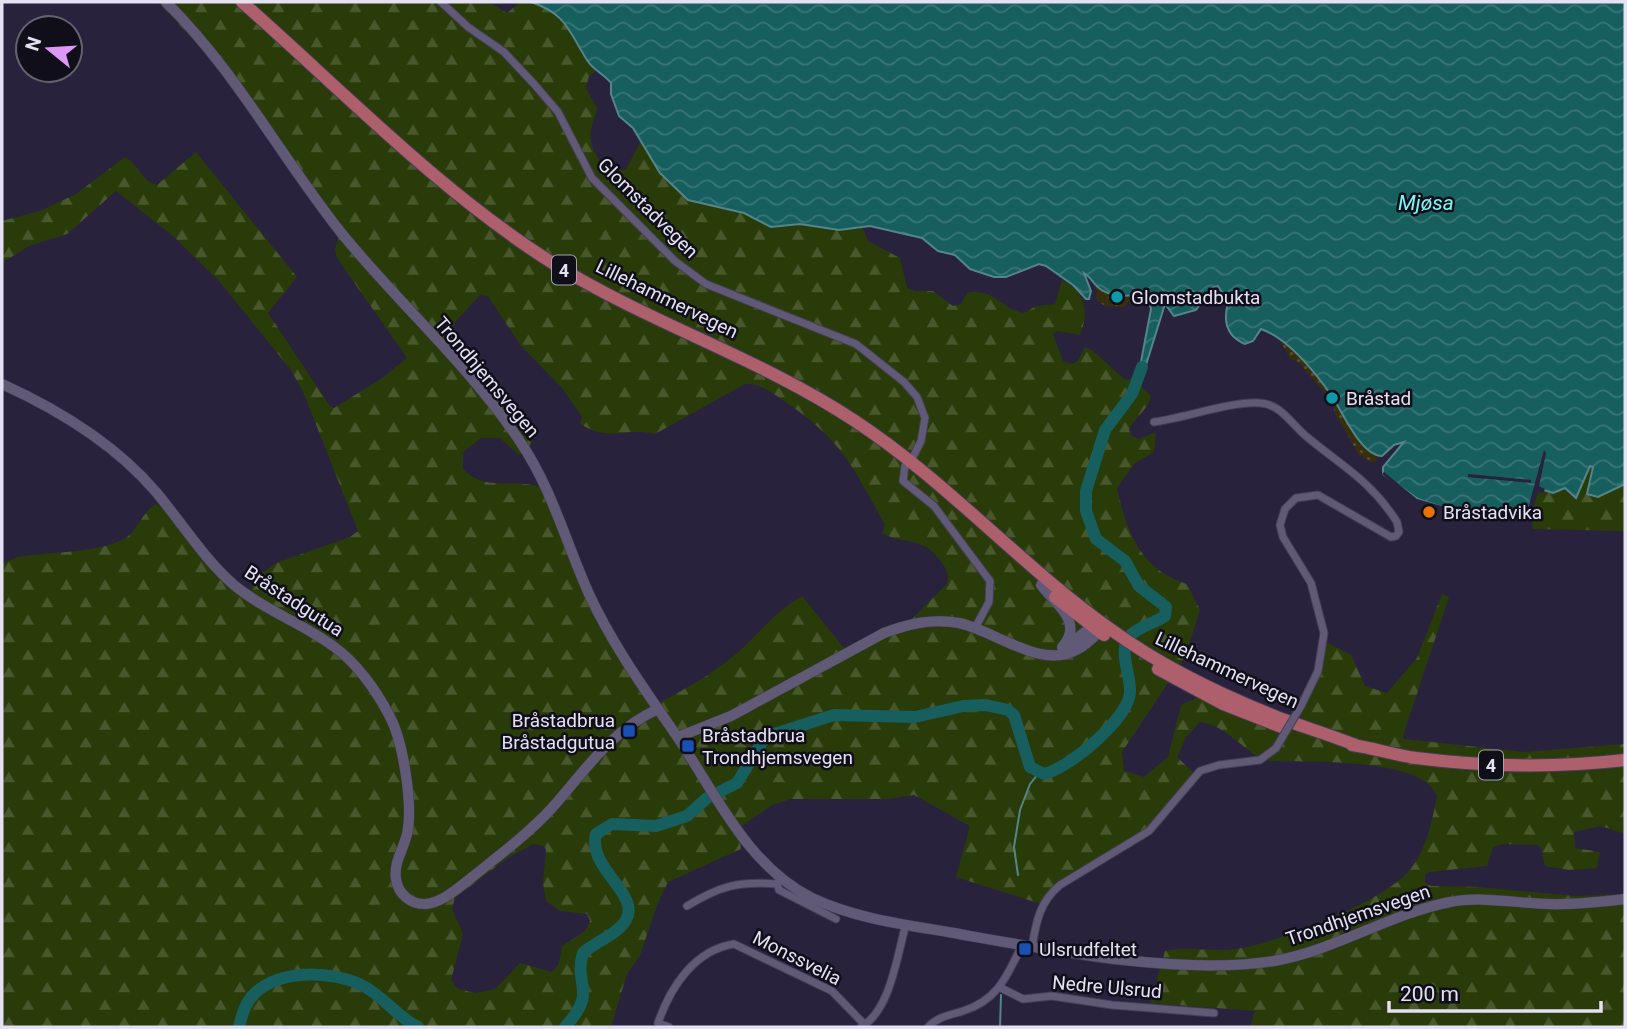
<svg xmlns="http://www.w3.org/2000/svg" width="1627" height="1029" viewBox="0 0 1627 1029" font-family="Roboto,sans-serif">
<defs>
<pattern id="forest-firs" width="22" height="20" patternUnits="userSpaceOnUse" patternTransform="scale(1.75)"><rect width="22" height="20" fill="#293b08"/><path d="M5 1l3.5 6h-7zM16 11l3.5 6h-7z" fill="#48572c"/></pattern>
<pattern id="sand-dots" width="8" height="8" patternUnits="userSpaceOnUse" patternTransform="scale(1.75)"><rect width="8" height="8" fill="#362e0d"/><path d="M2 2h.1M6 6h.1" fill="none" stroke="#534c31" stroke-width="1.8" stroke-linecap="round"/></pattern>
<pattern id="water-waves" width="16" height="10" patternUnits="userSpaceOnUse" patternTransform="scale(1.75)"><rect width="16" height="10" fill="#175e5f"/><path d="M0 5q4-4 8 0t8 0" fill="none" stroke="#397576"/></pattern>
</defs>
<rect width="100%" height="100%" fill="#28223c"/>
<!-- forest -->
<path fill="url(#forest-firs)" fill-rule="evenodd" d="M158 2H489L507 13 520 2C565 2 573 42 595 71L589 76 586 88 597 108C596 115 592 123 591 130 588 150 605 178 626 169L641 141 660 173 688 200 744 213 771 227 800 224 839 230 862 226 868 241 900 258 907 288 915 291H933L953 306 961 304 967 293C996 288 1001 309 1024 313L1036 306 1055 304 1062 280C1084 290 1090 312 1080 335L1057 331 1053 334 1063 361 1071 364 1078 361 1085 347C1097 351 1114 372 1126 380L1133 378 1142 367V387L1151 396C1147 412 1135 416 1129 430L1132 436 1139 439 1156 432 1154 452 1135 463 1117 488C1127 533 1140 569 1187 584L1200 610 1185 657 1122 752 1124 771 1144 777 1168 757 1181 705 1205 694 1288 725 1326 642 1351 655 1365 686 1387 693 1417 658 1442 594 1449 597 1403 736 1404 739 1525 752 1625 744V834L1601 826 1574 832 1575 848 1600 852 1597 868 1569 870 1545 866 1541 848 1537 845 1503 844 1493 847 1487 866 1429 872 1425 875V883L1431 886 1478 887 1576 896 1625 894V1027H1250L1255 1011 1151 1003 1165 951C1183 946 1214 952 1235 949 1275 944 1383 902 1409 871 1426 851 1432 821 1437 796 1423 756 1305 763 1269 761 1253 761 1227 724 1200 722L1186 737 1177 757 1196 775 1156 826 1065 879 1044 905 956 877 970 826 914 795 889 799H791L772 805 739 828 741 849 668 882 657 905 640 955 627 974 611 1027H2V564L17 557C46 552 104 553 127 537 139 528 143 511 156 504L163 507 219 572 249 592 260 575 276 563 350 537 358 531 304 394 291 370 219 281 173 236 116 191 67 234 29 246 2 263V221L40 211 76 194 125 157C139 164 141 181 157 185L196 152 297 277 268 313 330 406 334 408 381 379 407 358 337 258 335 250 339 236 217 65ZM480 295 488 296 521 346 562 388 582 417 580 424C612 443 623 427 655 434L745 384C760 383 772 393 784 401 842 440 853 467 885 525L882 533C905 546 924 535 942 563 947 570 949 575 947 584L909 622 847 648 843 647 802 596C780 609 766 625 748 643 722 669 689 687 657 704L590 592 542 488C517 477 485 493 463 469V452L481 438H500L519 455 526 451 532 442 451 336 455 322ZM533 844 544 846 546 850 543 883 546 901 560 911 587 914 590 921 585 931 562 946 559 964 552 972 520 963 495 989 475 993 458 989 451 980 463 934 452 909 455 898 508 858Z
M1590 466 1593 467 1602 496 1625 484V531L1533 529 1529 509 1538 488 1557 492 1565 488 1572 497Z"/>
<!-- sand -->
<path fill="url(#sand-dots)" d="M1096 287 1105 291 1138 294 1124 307 1105 306 1097 301Z
M1283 338 1322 377 1365 447 1380 456 1373 463 1359 455 1334 412 1335 405 1298 362 1290 358 1280 341Z"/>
<!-- water -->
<path fill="url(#water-waves)" stroke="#54858b" stroke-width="2" d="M531 2H1625V484L1598 497 1587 494 1593 467 1590 466 1576 498 1565 488 1553 493 1538 488 1526 513 1472 517 1418 499 1383 474V467L1404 442 1394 445 1382 456C1360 456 1341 408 1329 392 1313 370 1287 338 1261 329L1253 341 1245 344C1226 336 1223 321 1228 303L1218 286 1211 288 1196 310 1174 316 1165 304 1145 368 1140 367 1151 309 1146 292C1132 297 1113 298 1100 289 1094 285 1091 277 1084 273L1091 291 1089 299H1086L1073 285 1046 266 1039 264 1006 277H994L970 269 955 255 938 251 922 238 870 226 839 230 800 224 771 227 744 213 688 200 660 173 633 128 619 116 611 94V83C604 74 594 71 587 60 569 32 567 14 531 2Z"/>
<!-- pier -->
<path fill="#28223c" d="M1544 450 1546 453 1539 486 1545 489 1543 493 1538 492 1533 509 1526 516Z
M1384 472 1417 499 1470 514V517L1415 501 1382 474Z
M1468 474 1531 480V483L1468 477Z"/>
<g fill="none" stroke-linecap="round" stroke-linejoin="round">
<!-- stream -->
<path stroke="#54858b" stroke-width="2" d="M1018 875 1014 847 1020 810 1030 784 1038 774
M1000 1027 1001 995"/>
<!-- river -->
<path stroke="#175e5f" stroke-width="12" d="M239 1027C241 1019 243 1009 248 1002 269 967 336 969 367 988 385 999 399 1018 418 1027
M565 1027C599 990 573 986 583 953 595 942 618 934 626 920 641 893 587 869 596 834L612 824 656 826 687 816 707 798 737 783 765 737 834 715 915 717 963 706 986 705 1008 710 1014 715 1030 767 1044 774C1070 768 1129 718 1130 692 1131 675 1119 654 1128 638 1135 628 1155 623 1165 616L1166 607 1139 586 1125 561 1096 539 1086 511V491L1105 430 1132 394 1142 367"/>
<!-- minor casing -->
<g stroke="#443e54" stroke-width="9">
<path id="minor" d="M441 2 468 27 504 52 534 84 558 112 592 178 675 261 706 284 856 344 904 382 917 397 925 418 921 441 913 457
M1154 422C1184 418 1232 401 1260 403 1281 404 1292 425 1307 437 1342 466 1371 481 1397 522L1399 532 1396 536 1391 537 1318 495 1296 498 1285 509 1280 525 1283 537 1311 583 1324 633 1318 671 1301 706
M905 466 903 481 934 506 990 581 989 602 975 628
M777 883 779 890 836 919
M687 906C720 886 738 881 777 884
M1032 947C1036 922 1040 901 1060 885L1149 831 1200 771 1219 765 1260 760 1276 748
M1001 988 1023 999 1052 996 1112 1005 1214 1013
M669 1027 658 1023C670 988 694 950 734 944L832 991 865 1025
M861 1027C891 1010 897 955 906 924
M928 1027C937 1017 950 1015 963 1011 998 1000 1007 976 1022 945"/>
</g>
<!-- secondary casing -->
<g stroke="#443e54" stroke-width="11">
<path id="secondary" d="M166 2C236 71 282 159 343 235 400 305 471 367 521 443 552 489 566 543 589 594 612 644 645 690 676 735 715 792 747 866 812 898 856 919 907 925 954 933 1048 950 1181 976 1274 961 1336 950 1389 914 1450 902 1482 896 1515 903 1547 904 1574 905 1599 902 1625 899
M2 384C57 409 116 445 156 492 182 523 204 559 234 585 264 610 302 623 333 646 356 662 376 690 389 715 403 740 412 800 408 829 406 846 393 861 396 879 398 894 411 905 426 904 443 902 458 888 471 878 498 856 527 835 551 809 585 771 610 731 658 709
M1041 585C1055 604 1085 622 1062 647
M1066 646 1096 624
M678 737 731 716 884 633C908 624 932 618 959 623 994 630 1042 671 1078 649 1086 645 1093 638 1099 632L1100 625"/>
</g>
<!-- trunk casing -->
<g stroke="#443e54" stroke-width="14">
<path id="trunk" d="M242 2C343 91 440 192 554 264 651 324 760 358 855 421 948 482 1022 567 1113 631 1164 668 1223 696 1282 719 1307 728 1333 736 1358 746
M1055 597 1104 635
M1158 669 1223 704 1284 728
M1352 745C1374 748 1394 755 1416 758 1486 767 1555 768 1625 760"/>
</g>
<!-- minor -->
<use href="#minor" stroke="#605a77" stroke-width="7"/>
<!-- secondary -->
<use href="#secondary" stroke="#605a77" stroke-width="10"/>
<!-- trunk -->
<use href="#trunk" stroke="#ae5f6c" stroke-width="12"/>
<!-- minor-bridge casing -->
<g stroke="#443e54" stroke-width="9" stroke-linecap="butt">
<path id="minor-bridge" d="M1276 748 1301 706"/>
</g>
<!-- minor-bridge -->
<use href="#minor-bridge" stroke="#605a77" stroke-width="7"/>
</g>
<!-- markers -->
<g fill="#0f9aa8" stroke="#100e19" stroke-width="2.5">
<circle cx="1117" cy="297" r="7"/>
<circle cx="1332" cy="398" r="7"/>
</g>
<circle fill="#e8710a" stroke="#100e19" stroke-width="2.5" cx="1429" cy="512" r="7"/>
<g fill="#1a4fb4" stroke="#100e19" stroke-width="2.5">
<rect x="622" y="724" width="14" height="14" rx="3.5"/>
<rect x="681" y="739" width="14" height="14" rx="3.5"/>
<rect x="1018" y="942" width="14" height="14" rx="3.5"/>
</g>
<g text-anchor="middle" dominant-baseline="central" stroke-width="5" stroke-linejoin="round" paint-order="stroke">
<!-- shield labels -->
<g fill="#100e19" stroke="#a4a2b2" stroke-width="2">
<rect x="552" y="255.5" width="24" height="29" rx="5"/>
<rect x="1479" y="750.5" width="24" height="29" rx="5"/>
</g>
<g font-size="18" font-weight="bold" fill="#e4e1f3">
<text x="564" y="270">4</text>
<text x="1491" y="765">4</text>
</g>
<!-- street labels -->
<g font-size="19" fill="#e4e1f3" stroke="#100e19">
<text transform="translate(648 208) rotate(45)">Glomstadvegen</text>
<text transform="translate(667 299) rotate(26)">Lillehammervegen</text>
<text transform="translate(487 377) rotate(50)">Trondhjemsvegen</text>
<text transform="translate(294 601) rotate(33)">Bråstadgutua</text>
<text transform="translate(1227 670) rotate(25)">Lillehammervegen</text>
<text transform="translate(1358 915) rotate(-19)">Trondhjemsvegen</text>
<text transform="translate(797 958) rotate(27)">Monssvelia</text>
<text transform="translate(1107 987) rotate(5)">Nedre Ulsrud</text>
</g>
<!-- poi labels -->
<g font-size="19" fill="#e4e1f3" stroke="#100e19" text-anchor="start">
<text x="1131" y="297">Glomstadbukta</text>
<text x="1346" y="398">Bråstad</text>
<text x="1443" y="512">Bråstadvika</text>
<text x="615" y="720" text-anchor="end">Bråstadbrua<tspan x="615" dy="22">Bråstadgutua</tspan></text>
<text x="702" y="735">Bråstadbrua<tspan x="702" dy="22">Trondhjemsvegen</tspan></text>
<text x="1039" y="949">Ulsrudfeltet</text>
</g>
<!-- water labels -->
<g font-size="21" font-style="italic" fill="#7af9fb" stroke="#100e19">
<text x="1426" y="203">Mjøsa</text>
</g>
</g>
<!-- border -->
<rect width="1627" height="1029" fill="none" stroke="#e4e1f3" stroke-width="7"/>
<!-- north arrow -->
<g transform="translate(49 49) rotate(288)"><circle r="33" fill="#100e19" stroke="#656270" stroke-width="2"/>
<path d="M0-5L12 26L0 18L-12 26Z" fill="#db99f5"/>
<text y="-10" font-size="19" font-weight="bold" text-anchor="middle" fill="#e4e1f3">N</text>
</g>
<!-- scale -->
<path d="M1389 1001v10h212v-10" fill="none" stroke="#e4e1f3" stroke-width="3.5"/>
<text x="1400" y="1001" font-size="21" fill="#e4e1f3" stroke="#100e19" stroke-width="5" paint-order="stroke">200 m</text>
</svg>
